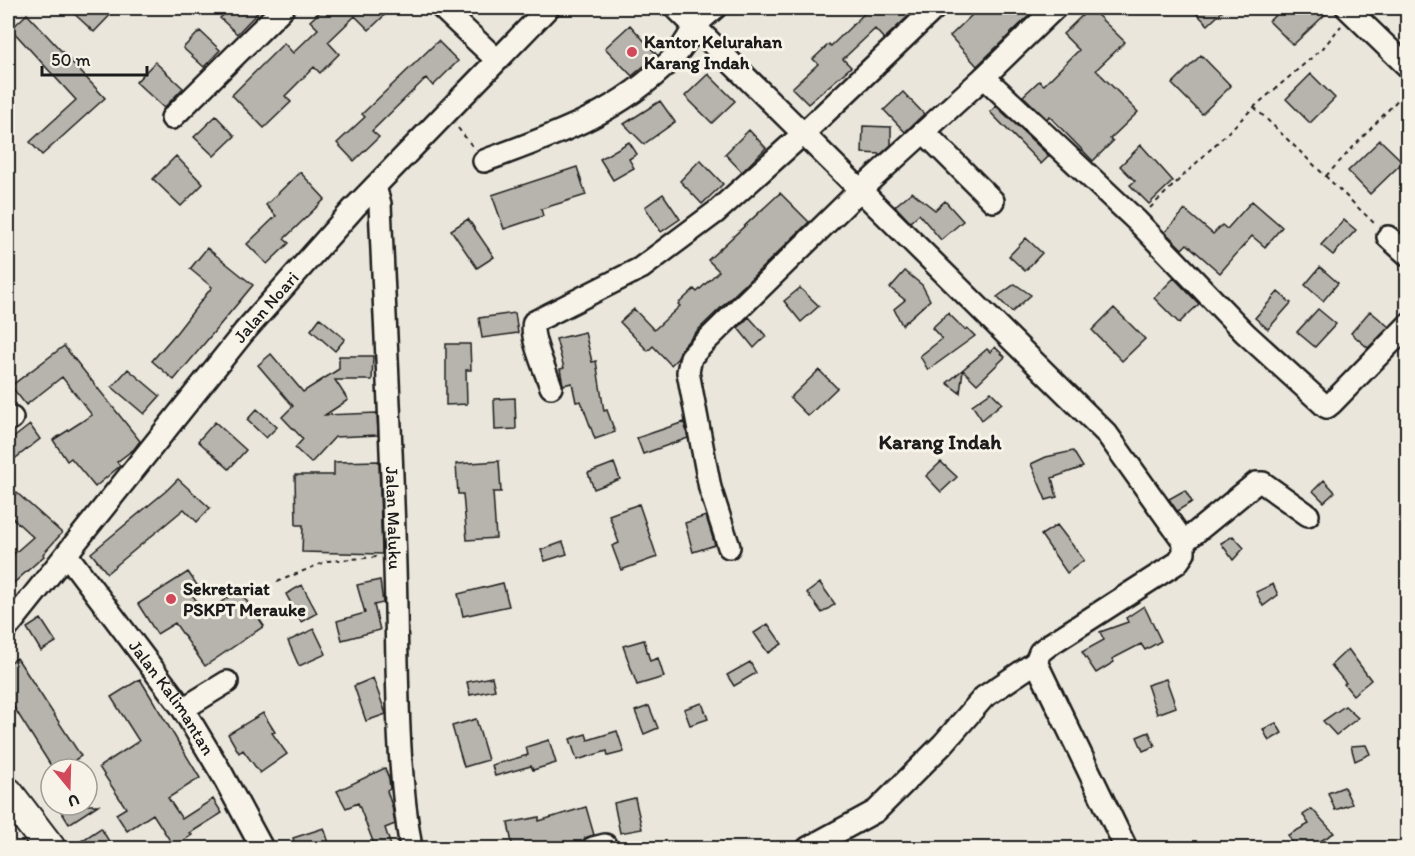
<svg xmlns="http://www.w3.org/2000/svg" width="1415" height="856" viewBox="0 0 1415 856" font-family="Itim,sans-serif">
<rect width="100%" height="100%" fill="#eae6dc"/>
<filter id="ink" filterUnits="userSpaceOnUse"><feTurbulence type="fractalNoise" baseFrequency=".0167" numOctaves="2"/><feDisplacementMap in="SourceGraphic" scale="12" xChannelSelector="R" yChannelSelector="G"/><feConvolveMatrix kernelMatrix="1 2 1 2 8 2 1 2 1" color-interpolation-filters="sRGB"/></filter>
<g filter="url(#ink)">
<!-- building -->
<path fill="#b6b4ac" stroke="#1c1c1c" stroke-width="1.5" d="M68 8H117L94 32Z
M231 8H262L237 34 220 18Z
M324 8H392L369 30 355 16 328 42 339 54 320 73 314 67 285 96 291 102 264 128 232 95 284 43 293 53 318 29 310 21Z
M870 8H917L884 39 875 29 843 59 851 67 808 104 792 88 818 64 813 59 829 44 831 46Z
M974 8H1037L977 66 950 36 971 16 968 13Z
M1090 8 1125 42 1096 70 1138 112 1110 139 1113 141 1093 161 1049 116 1047 119 1023 96 1039 81 1044 85 1079 50 1063 34Z
M1191 8H1226L1208 25Z
M1283 8H1332L1293 45 1269 21Z
M27 14 105 98 42 155 30 142 76 100 11 29Z
M630 25 657 55 632 76 605 48Z
M200 31 220 50 204 67 183 48Z
M438 41 458 61 433 86 426 78 372 131 379 137 354 161 337 143 365 117 362 114Z
M1201 55 1231 86 1202 114 1172 84Z
M155 62 183 88 164 108 136 82Z
M708 74 735 101 712 123 685 96Z
M1311 74 1335 98 1310 123 1286 99Z
M903 92 924 114 905 132 884 110Z
M660 101 675 122 644 144 624 124Z
M996 106 1049 156 1041 164 990 112Z
M216 116 235 136 214 156 194 137Z
M863 126 891 127V145L881 154 862 153Z
M749 130 766 148 742 172 725 154Z
M1380 140 1403 162 1370 194 1348 171Z
M629 142 637 154 629 159 634 168 613 180 600 159Z
M1141 145 1173 181 1149 204 1130 185 1135 181 1120 166Z
M176 156 203 184 181 206 153 179Z
M700 160 723 184 702 204 680 181Z
M577 167 586 195 541 209 543 216 504 229 492 195Z
M300 172 325 199 284 239 289 243 267 264 247 244 276 216 266 205Z
M912 192 935 210 945 201 963 221 941 240 919 214 910 222 895 206Z
M780 193 809 222 698 330 682 348 678 358 671 365 653 346 648 351 620 322 634 309 654 330 680 306 678 304 694 289 697 292 719 271 708 260Z
M663 194 680 219 661 232 645 207Z
M1252 201 1282 227 1265 247 1252 236 1220 273 1187 244 1182 249 1165 232 1185 210 1213 234 1222 225 1227 229Z
M468 219 494 257 477 268 451 230Z
M1344 220 1356 230 1333 255 1321 245Z
M1026 238 1042 253 1025 271 1009 256Z
M207 248 253 285 174 380 152 361 177 332 212 287 190 269Z
M1320 267 1338 283 1323 301 1305 285Z
M905 271 922 285 930 300 902 325 894 309 905 300 890 288Z
M1174 278 1199 304 1179 323 1154 298Z
M1015 284 1031 295 1012 312 997 297Z
M800 288 819 306 801 322 784 301Z
M1278 292 1291 303 1268 329 1255 318Z
M1114 308 1145 339 1122 361 1092 330Z
M1318 309 1336 324 1315 347 1297 332Z
M1370 311 1389 327 1368 348 1351 333Z
M515 313 518 333 482 338 479 318Z
M948 313 965 330 967 328 975 336 928 370 920 356 942 339 932 328Z
M749 317 766 336 754 348 738 328Z
M320 318 345 339 335 351 311 330Z
M585 332 592 362 596 361 604 411 607 410 615 432 595 439 581 401 576 402 572 383 563 385 560 369 564 368 556 339Z
M446 344H470L471 370H466L467 404 446 405Z
M64 346 140 441 134 449 117 462 120 466 95 487 71 458 67 461 53 440 92 415 62 377 26 405 11 386Z
M995 347 1005 357 977 384 963 370 960 393 947 383 987 349 990 352Z
M271 354 303 392 339 369V356H373L372 380H335L348 400 325 415 377 413 378 435 335 437 311 463 295 448 303 439 282 417 293 406 258 365Z
M128 369 160 396 144 414 112 387Z
M819 370 837 388 808 416 790 398Z
M991 392 1002 403 982 420 972 405Z
M515 398 516 429 495 430 494 399Z
M257 409 277 427 266 438 247 420Z
M215 422 246 450 229 469 198 441Z
M684 422 688 438 643 454 637 438Z
M30 425 40 439 8 464V442Z
M1073 451 1083 467 1052 478 1057 497 1046 500 1031 464 1046 457Z
M379 461 382 554 302 552 303 525H296L295 475H334V462Z
M499 461 501 492H493L496 538 467 540 463 494H458L456 464Z
M941 462 957 477 941 492 926 476Z
M614 463 620 479 594 489 588 473Z
M178 479 210 508 197 522 184 509 107 573 91 553 166 491Z
M1324 480 1335 492 1324 502 1313 491Z
M8 485 62 533 43 554 44 556 8 588V559L33 537 8 514Z
M1185 490 1192 502 1177 511 1169 499Z
M639 504 657 557 621 570 612 546 619 543 609 515Z
M706 516 715 545 693 552 685 523Z
M1057 525 1084 560 1067 573 1041 535Z
M1233 536 1244 548 1233 560 1221 543Z
M563 542 567 554 545 561 541 550Z
M188 572 199 588 191 593 205 613 239 590 264 626 205 666 175 623 157 634 138 604Z
M380 580 383 603 374 605 380 630 342 640 337 621 365 613 357 585Z
M503 583 509 606 463 616 458 594Z
M820 583 835 604 822 613 807 593Z
M1273 584 1278 595 1263 606 1256 592Z
M302 585 317 613 301 622 286 594Z
M1144 606 1161 641 1145 650 1141 644 1112 659 1114 662 1096 673 1082 652 1104 640 1100 632 1128 622 1126 618Z
M41 619 56 642 41 651 27 628Z
M768 624 782 644 768 653 754 633Z
M314 629 326 654 299 666 288 641Z
M644 640 650 661 658 658 664 677 637 685 623 646Z
M1348 649 1371 680 1353 695 1344 684 1346 683 1331 665Z
M17 658 81 756 61 769H53L8 698V664Z
M750 662 756 673 734 686 727 675Z
M492 677 495 690 470 695 467 682Z
M373 678 386 714 366 721 354 686Z
M140 679 200 778 168 798 182 819 213 799 222 813 190 833 192 835 174 847 153 814 127 831 116 814 126 808 99 767 139 741 111 697Z
M1166 679 1176 707 1157 714 1147 685Z
M702 703 708 719 690 725 684 709Z
M649 706 658 728 644 734 635 711Z
M1345 706 1358 718 1336 735 1323 721Z
M263 713 275 732 272 733 287 754 260 773 243 750 239 753 228 734Z
M476 719 488 760 464 767 452 726Z
M1276 723 1282 733 1269 741 1263 729Z
M617 731 624 752 608 756 607 751 577 760 570 739 586 734 588 740Z
M1149 732 1155 746 1143 751 1137 737Z
M549 740 556 763 533 770 531 766 495 776 492 765 528 755 526 747Z
M1366 745 1370 754 1355 761 1351 746Z
M385 768 389 779 390 789 387 791 392 806 395 824 385 828 392 849H376L358 803 346 808 337 791Z
M1344 787 1352 804 1335 810 1328 793Z
M635 798 642 829 620 833 614 803Z
M57 805H98L69 824Z
M586 807 594 835 585 838 582 842 558 849H513L508 823 539 817V821Z
M1312 809 1334 833 1317 843 1321 849H1295L1288 835 1309 824 1303 815Z
M101 828 110 843 101 849H69Z
M324 828 330 846 322 849H296L293 838Z"/>
<g fill="none" stroke-linecap="round" stroke-linejoin="round">
<!-- minor casing -->
<g stroke="#1c1c1c" stroke-width="26">
<g id="minor">
<path d="M442 8 496 59"/>
<path d="M676 8 1107 434 1184 542V553L1177 563 1049 645 1040 652 1036 662 1126 848"/>
<path d="M1347 8 1408 67"/>
<path d="M984 77 1137 221 1245 333 1325 406 1327 407 1332 403 1408 325"/>
<path d="M172 118 283 8"/>
<path d="M924 132 993 201"/>
<path d="M484 161C554 135 616 115 671 60 682 50 687 38 695 27 700 20 708 14 715 8"/>
<path id="s1" d="M375 187 380 204C385 325 392 446 395 567 398 661 395 756 411 848"/>
<path d="M1388 237 1408 255"/>
<path d="M551 387C546 372 529 335 534 322L641 268 716 212 804 133 935 8"/>
<path d="M8 420 12 418"/>
<path d="M1184 542 1256 483H1263L1308 515"/>
<path d="M729 547 710 488 688 372 691 357 703 344 861 189 984 77 1055 8"/>
<path id="s2" d="M67 555 183 709 222 774 262 848"/>
<path id="s3" d="M8 627 244 332 354 208 548 8"/>
<path d="M183 709 227 682"/>
<path d="M593 848 605 845"/>
<path d="M808 848 876 811 943 744 984 697 1036 662"/>
</g>
</g>
<!-- highway casing -->
<g stroke="#1c1c1c" stroke-width="34">
<path id="highway" d="M8 793 50 848"/>
</g>
<!-- path -->
<path stroke="#1c1c1c" stroke-width="2" stroke-dasharray="4.5 4.5" stroke-linecap="butt" d="M1254 107 1375 224
M458 128 473 147
M1326 176 1408 89
M1150 208 1254 107 1323 48 1341 26
M277 582 327 561 377 557"/>
<!-- minor -->
<use href="#minor" stroke="#f7f3e8" stroke-width="21"/>
<!-- highway -->
<use href="#highway" stroke="#f7f3e8" stroke-width="30"/>
</g>
</g>
<!-- markers -->
<g fill="#d1495b" stroke="#f7f3e8" stroke-width="2">
<circle cx="632" cy="52" r="6"/>
<circle cx="171" cy="599" r="6"/>
</g>
<g text-anchor="middle" dominant-baseline="central" stroke-width="6" stroke-linejoin="round" paint-order="stroke">
<!-- poi labels -->
<g font-size="18" font-weight="bold" fill="#1c1c1c" stroke="#f7f3e8" text-anchor="start">
<text x="644" y="42">Kantor Kelurahan<tspan x="644" dy="21">Karang Indah</tspan></text>
<text x="183" y="589">Sekretariat<tspan x="183" dy="21">PSKPT Merauke</tspan></text>
</g>
<!-- street labels -->
<g font-size="18" fill="#1c1c1c" stroke="#f7f3e8">
<text stroke="none"><textPath href="#s3" startOffset="411">Jalan Noari</textPath></text>
<text stroke="none"><textPath href="#s1" startOffset="332">Jalan Maluku</textPath></text>
<text stroke="none"><textPath href="#s2" startOffset="177">Jalan Kalimantan</textPath></text>
</g>
<!-- quarter labels -->
<g font-size="21" font-weight="bold" fill="#1c1c1c" stroke="#f7f3e8">
<text x="940" y="441">Karang Indah</text>
</g>
</g>
<!-- margin -->
<rect width="1415" height="856" fill="none" stroke="#f7f3e8" stroke-width="30"/>
<rect x="15" y="15" width="1385" height="826" fill="none" stroke="#1c1c1c" stroke-width="2" filter="url(#ink)"/>
<!-- north arrow -->
<g transform="translate(69 787) rotate(161)"><circle r="28" fill="#f7f3e8" stroke="#9f9d96" stroke-width="1.5"/>
<path d="M0-4.5L10 22L0 15L-10 22Z" fill="#d1495b"/>
<text y="-9" font-size="16" font-weight="bold" text-anchor="middle" fill="#1c1c1c">U</text>
</g>
<!-- scale -->
<path d="M42 66v9h105v-9" fill="none" stroke="#1c1c1c" stroke-width="3"/>
<text x="51" y="66" font-size="18" fill="#1c1c1c" stroke="#f7f3e8" stroke-width="4.5" paint-order="stroke">50 m</text>
</svg>
